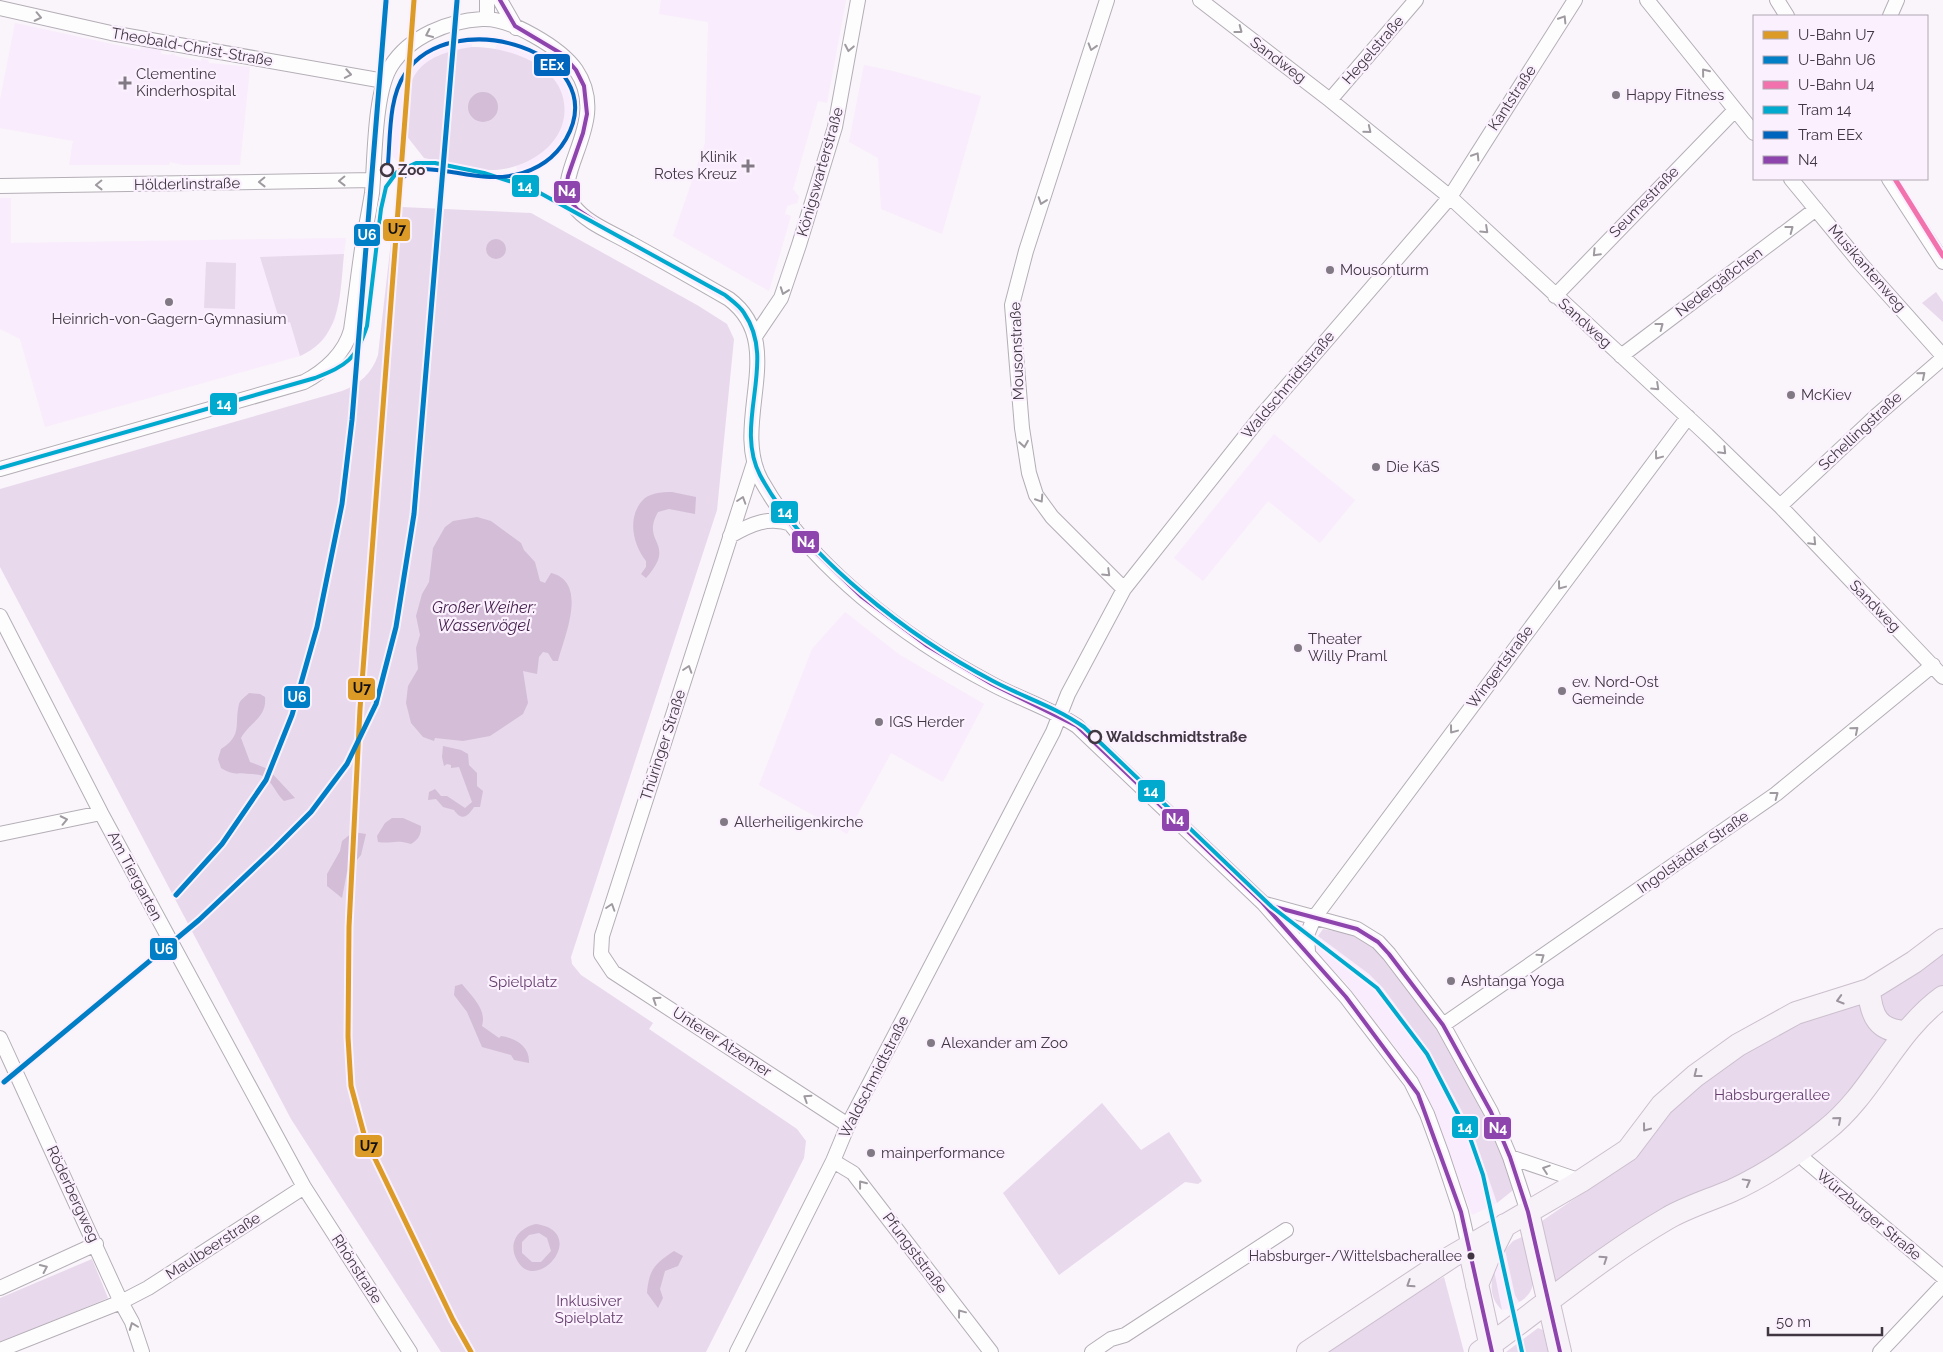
<svg xmlns="http://www.w3.org/2000/svg" width="1943" height="1352" viewBox="0 0 1943 1352" font-family="Raleway,sans-serif">
<rect width="100%" height="100%" fill="#faf4fb"/>
<!-- built -->
<path fill="#f9ecfc" d="M661 0H846L827 103 818 101 793 189 799 197 797 203 787 206 785 214 791 216 769 291 673 236 705 143 708 22 659 14Z
M15 23 140 50 141 44 162 47 161 54 170 55 173 53 176 56 201 61V58L208 60 209 63 250 67 240 165H183L170 162 169 165H69L73 141 0 128V100Z
M471 38 472 47 438 55 406 94 398 163 390 152 397 91 403 76 417 57 425 51 447 43Z
M499 40 533 52 558 70 570 91 572 103 573 116 570 129 556 153 544 164 518 175 516 166 525 163 564 115V104L562 94 542 69 529 60 495 49Z
M864 65 893 71 981 96 942 234 881 209 878 158 849 142Z
M0 198H11V243L346 238 335 320 324 339 314 348 300 356 45 427 20 339 0 329Z
M1274 434 1355 500 1320 543 1268 501 1203 581 1174 558Z
M845 612 900 655 984 704 943 782 891 753 847 834 759 785 812 649Z
M1318 936 1369 974 1383 988 1430 1052 1472 1130 1497 1203 1472 1215 1430 1102 1412 1069 1345 982 1311 949Z
M1505 1250 1515 1295 1519 1302 1510 1309 1502 1310 1494 1270Z"/>
<!-- green -->
<path fill="#e8d9ec" d="M472 47C503 47 551 60 562 94 576 139 529 171 489 170 468 169 445 162 424 158L402 130C407 75 415 56 472 47Z
M401 207 531 213 697 305 727 324 734 339 717 510 571 957 572 964 581 975 653 1023 649 1029 797 1129 806 1141 804 1158 706 1352H441L291 1119 0 567V489L342 391C360 384 372 373 378 355L391 242 393 236 398 234Z
M344 254C340 293 342 338 300 356L290 322 281 325 260 257Z
M206 262 236 263 235 309 204 308Z
M1936 292 1943 302V322L1922 303Z
M1323 929 1351 934 1381 952 1439 1029 1487 1115 1517 1187 1497 1203 1472 1130 1430 1052 1383 988 1369 974 1318 936Z
M1943 953V988L1903 1023H1897L1878 1006 1881 991Z
M1861 1003 1893 1038 1830 1118 1764 1162 1555 1282 1539 1223 1637 1156 1683 1097 1767 1034Z
M1102 1103 1141 1150 1169 1132 1202 1181 1198 1184 1185 1182 1059 1275 1003 1193Z
M1522 1237 1527 1241C1531 1262 1543 1290 1519 1302L1515 1295 1505 1250 1513 1241Z
M92 1259 108 1298 0 1343V1298Z
M1494 1270 1502 1310C1490 1299 1490 1285 1494 1270Z
M1444 1277 1464 1352H1321L1390 1306Z
M1538 1328 1543 1330 1548 1352H1506Z"/>
<!-- water -->
<path fill="#d3bdd7" fill-rule="evenodd" d="M468 107a15 15 0 1 1 30 0a15 15 0 1 1-30 0Z
M486 249a10 10 0 1 1 20 0a10 10 0 1 1-20 0Z
M672 492 696 497 695 514 669 509 658 512C640 544 678 542 646 578L641 574 646 567V561C633 545 627 518 642 501 648 493 662 492 672 492Z
M477 517 491 521 521 543 524 550 535 562 540 581 545 583 551 573C589 582 564 637 558 661H553L548 653 543 652 539 657 537 674 523 671 528 703 523 714 490 736 463 741 435 738 434 741 423 737 411 723 406 703 408 686 418 669 416 648 420 635 416 616 422 594 429 582 433 548 445 527 453 521Z
M249 693 260 694 265 697C267 718 250 722 241 738L250 762 268 769 295 798 284 801C276 794 271 778 260 775 245 772 234 777 221 768L218 759 221 749C243 735 234 725 239 704 240 700 246 696 249 693Z
M443 746 461 750 468 754 469 765 477 773V786L483 791 480 807H474C468 816 462 822 454 810L443 807 436 799 428 800 429 792 435 789 441 796H447L465 808 472 802 459 767 451 768V765L447 764 444 766 442 757Z
M392 818H403L421 826C421 835 419 839 411 844 396 839 392 844 378 842L377 836 385 823Z
M353 832 366 834 361 855 347 872 342 898 327 886V874L340 851 342 841Z
M462 984C472 997 487 1009 482 1026L499 1038 501 1036C515 1038 530 1046 529 1063L514 1060 511 1055 482 1047 467 1012 454 995 455 986Z
M536 1224C592 1232 533 1301 515 1256 509 1240 521 1227 536 1224ZM539 1233 547 1238 551 1251 541 1262H532L522 1253V1242L529 1235Z
M674 1251 683 1256 678 1266 665 1271 660 1289 663 1298 658 1308 647 1293C649 1270 654 1264 674 1251Z"/>
<g fill="none" stroke-linecap="round" stroke-linejoin="round">
<!-- minor casing -->
<g stroke="#b4aeb6" stroke-width="16">
<path id="minor" d="M500 0 516 28
M1107 0 1026 251 1012 305 1022 428 1029 473 1036 495 1052 517 1124 589
M1200 0 1330 100 1450 197 1707 435 1780 506 1943 677
M1647 0 1754 133
M1777 0 1787 16
M0 8 111 33 384 81
M1890 16 1897 0
M487 19V0
M1330 100 1416 0
M1791 179 1861 264 1943 356
M1889 179 1943 262
M0 186 373 180
M1555 296 1735 110
M756 335 781 298 799 245 835 127 858 0
M1621 356 1816 209
M754 463 602 936 601 954 613 972 848 1125
M0 469 304 382C325 371 345 353 351 330 355 303 358 276 362 249 365 231 369 212 372 193 375 160 374 93 391 66 410 36 448 21 482 19 509 17 561 48 576 70 612 123 549 174 573 205 586 223 611 232 630 243 663 261 696 280 729 299 789 344 730 422 761 480 809 566 906 639 992 684 1020 699 1050 708 1077 726L1264 904 1346 997 1411 1082 1427 1114 1442 1155 1461 1212 1469 1247
M1780 506 1876 416 1943 358
M730 536C751 524 768 516 792 524
M0 616 101 813 304 1187 410 1352
M0 834 101 813
M1265 904 1357 929 1378 942 1389 954 1443 1025 1491 1112 1510 1157 1528 1212
M1308 952 1307 935 1314 918 1688 417
M1443 1025 1776 794 1933 665
M0 1038 121 1302 132 1322 142 1352
M1799 1150 1806 1161 1943 1277
M1510 1157 1581 1181
M833 1161 853 1173 991 1352
M0 1288 96 1244
M0 1350 121 1302 148 1288 304 1187
M737 1352 833 1161 848 1125 1053 732 1068 694 1124 589 1262 415 1450 197 1575 0
M1092 1352 1111 1339 1125 1335 1286 1230
M1880 1352 1943 1285"/>
</g>
<!-- primary casing -->
<g stroke="#cbbfcd" stroke-width="24">
<path id="primary" d="M1869 990C1871 1016 1878 1031 1906 1032
M1528 1212 1560 1352
M1469 1247 1492 1352
M1477 1285 1488 1258 1505 1225
M1308 1352 1451 1257 1581 1181 1628 1150 1662 1105 1695 1076 1738 1045 1796 1013 1869 990 1914 962 1943 940
M1480 1352C1543 1307 1601 1257 1668 1218 1687 1207 1710 1200 1731 1191 1764 1176 1798 1153 1826 1130 1873 1093 1894 1032 1943 997"/>
</g>
<!-- minor -->
<use href="#minor" stroke="#fefdfe" stroke-width="14"/>
<!-- primary -->
<use href="#primary" stroke="#f7f1f8" stroke-width="22"/>
<!-- bus-1 casing -->
<g stroke="#fbf1fe" stroke-width="8">
<path id="bus-1" d="M500 0 515 26 562 54 576 70 584 86 587 114 583 133 568 176 566 188 569 200 578 210 617 236 729 299 746 317 755 338 757 361 751 434 753 457 761 480 781 512 805 542 862 597 926 645 992 684 1077 726 1264 904 1357 929 1378 942 1389 954 1443 1025 1491 1112 1510 1157 1528 1212 1560 1352
M1260 900 1346 997 1418 1094 1461 1212 1492 1352"/>
</g>
<!-- bus-1 -->
<use href="#bus-1" stroke="#8e44ad" stroke-width="4"/>
<!-- tram-1 casing -->
<g stroke="#fbf1fe" stroke-width="8">
<path id="tram-1" d="M0 468 315 378C347 365 356 360 367 326L381 209 386 187 397 172 416 163H435L484 173 531 188 725 295C731 300 740 306 744 313 778 362 733 423 760 475 804 557 911 638 993 681 1023 697 1056 707 1084 727L1272 907 1377 988 1427 1054 1469 1135 1483 1175 1522 1352"/>
</g>
<!-- tram-2 casing -->
<g stroke="#fbf1fe" stroke-width="8">
<path id="tram-2" d="M387 174C391 143 387 100 405 74 451 2 615 52 566 139 555 158 537 170 515 175 482 182 453 169 421 169L412 171 399 180"/>
</g>
<!-- tram-1 -->
<use href="#tram-1" stroke="#00a9ce" stroke-width="4"/>
<!-- tram-2 -->
<use href="#tram-2" stroke="#0065bd" stroke-width="4"/>
<!-- metro-1 casing -->
<g stroke="#fbf1fe" stroke-width="9">
<path id="metro-1" d="M414 0 360 709 349 927 348 1037 351 1086 365 1138 453 1320 471 1352"/>
</g>
<!-- metro-2 casing -->
<g stroke="#fbf1fe" stroke-width="9">
<path id="metro-2" d="M176 895 222 844 266 780 292 715 317 627 342 504 352 420 386 1
M4 1082 199 920 275 848 311 812 347 764 376 704 396 627 414 514 457 1"/>
</g>
<!-- metro-3 casing -->
<g stroke="#fbf1fe" stroke-width="9">
<path id="metro-3" d="M1895 179 1943 256"/>
</g>
<!-- metro-1 -->
<use href="#metro-1" stroke="#dc9b26" stroke-width="5"/>
<!-- metro-2 -->
<use href="#metro-2" stroke="#007ec6" stroke-width="5"/>
<!-- metro-3 -->
<use href="#metro-3" stroke="#f172ac" stroke-width="5"/>
</g>
<!-- one-way arrows -->
<defs><path id="oneway-chevron" d="M-2-3.5L2.5 0L-2 3.5" fill="none" stroke-width="1.6" stroke-linecap="round" stroke-linejoin="round" transform="scale(1.25)"/></defs>
<g stroke="#9f9aa0">
<use href="#oneway-chevron" transform="translate(38 17) rotate(12)"/>
<use href="#oneway-chevron" transform="translate(1563 19) rotate(-58)"/>
<use href="#oneway-chevron" transform="translate(1239 30) rotate(37)"/>
<use href="#oneway-chevron" transform="translate(429 34) rotate(155)"/>
<use href="#oneway-chevron" transform="translate(1092 47) rotate(107)"/>
<use href="#oneway-chevron" transform="translate(849 48) rotate(101)"/>
<use href="#oneway-chevron" transform="translate(1705 72) rotate(-129)"/>
<use href="#oneway-chevron" transform="translate(348 74) rotate(10)"/>
<use href="#oneway-chevron" transform="translate(1368 130) rotate(39)"/>
<use href="#oneway-chevron" transform="translate(1476 156) rotate(-58)"/>
<use href="#oneway-chevron" transform="translate(342 181) rotate(179)"/>
<use href="#oneway-chevron" transform="translate(262 182) rotate(179)"/>
<use href="#oneway-chevron" transform="translate(99 185) rotate(179)"/>
<use href="#oneway-chevron" transform="translate(1042 201) rotate(109)"/>
<use href="#oneway-chevron" transform="translate(1790 229) rotate(-37)"/>
<use href="#oneway-chevron" transform="translate(1485 230) rotate(43)"/>
<use href="#oneway-chevron" transform="translate(1596 253) rotate(134)"/>
<use href="#oneway-chevron" transform="translate(784 291) rotate(110)"/>
<use href="#oneway-chevron" transform="translate(1660 326) rotate(-37)"/>
<use href="#oneway-chevron" transform="translate(1922 375) rotate(-40)"/>
<use href="#oneway-chevron" transform="translate(1656 387) rotate(43)"/>
<use href="#oneway-chevron" transform="translate(1024 444) rotate(81)"/>
<use href="#oneway-chevron" transform="translate(1723 451) rotate(45)"/>
<use href="#oneway-chevron" transform="translate(1658 456) rotate(127)"/>
<use href="#oneway-chevron" transform="translate(1040 499) rotate(57)"/>
<use href="#oneway-chevron" transform="translate(742 500) rotate(-72)"/>
<use href="#oneway-chevron" transform="translate(1813 542) rotate(46)"/>
<use href="#oneway-chevron" transform="translate(1107 573) rotate(44)"/>
<use href="#oneway-chevron" transform="translate(1561 586) rotate(127)"/>
<use href="#oneway-chevron" transform="translate(688 669) rotate(-72)"/>
<use href="#oneway-chevron" transform="translate(1453 730) rotate(127)"/>
<use href="#oneway-chevron" transform="translate(1855 730) rotate(-40)"/>
<use href="#oneway-chevron" transform="translate(1775 795) rotate(-37)"/>
<use href="#oneway-chevron" transform="translate(64 820) rotate(-12)"/>
<use href="#oneway-chevron" transform="translate(611 907) rotate(-72)"/>
<use href="#oneway-chevron" transform="translate(1541 957) rotate(-35)"/>
<use href="#oneway-chevron" transform="translate(656 1000) rotate(-147)"/>
<use href="#oneway-chevron" transform="translate(807 1098) rotate(-147)"/>
<use href="#oneway-chevron" transform="translate(1546 1169) rotate(-161)"/>
<use href="#oneway-chevron" transform="translate(862 1184) rotate(-128)"/>
<use href="#oneway-chevron" transform="translate(44 1268) rotate(-25)"/>
<use href="#oneway-chevron" transform="translate(961 1313) rotate(-127)"/>
<use href="#oneway-chevron" transform="translate(133 1326) rotate(-111)"/>
</g>
<g stroke="#9c949e">
<use href="#oneway-chevron" transform="translate(1840 1000) rotate(164)"/>
<use href="#oneway-chevron" transform="translate(1697 1074) rotate(142)"/>
<use href="#oneway-chevron" transform="translate(1838 1120) rotate(-41)"/>
<use href="#oneway-chevron" transform="translate(1646 1128) rotate(127)"/>
<use href="#oneway-chevron" transform="translate(1747 1182) rotate(-29)"/>
<use href="#oneway-chevron" transform="translate(1604 1259) rotate(-34)"/>
<use href="#oneway-chevron" transform="translate(1410 1284) rotate(147)"/>
</g>
<!-- markers -->
<g fill="#817983" stroke="#fbf1fe" stroke-width="2">
<path d="M122.5 75.5h5v5h5v5h-5v5h-5v-5h-5v-5h5z"/>
<circle cx="1616" cy="95" r="5"/>
<path d="M745.5 158.5h5v5h5v5h-5v5h-5v-5h-5v-5h5z"/>
<circle cx="1330" cy="270" r="5"/>
<circle cx="169" cy="302" r="5"/>
<circle cx="1791" cy="395" r="5"/>
<circle cx="1376" cy="467" r="5"/>
<circle cx="1298" cy="648" r="5"/>
<circle cx="1562" cy="691" r="5"/>
<circle cx="879" cy="722" r="5"/>
<circle cx="724" cy="822" r="5"/>
<circle cx="1451" cy="981" r="5"/>
<circle cx="931" cy="1043" r="5"/>
<circle cx="871" cy="1153" r="5"/>
</g>
<g fill="#fbf1fe" stroke="#403743" stroke-width="2.5">
<circle cx="387" cy="170" r="6"/>
<circle cx="1095" cy="737" r="6"/>
</g>
<circle fill="#403743" stroke="#fbf1fe" stroke-width="2" cx="1471" cy="1256" r="4.5"/>
<g text-anchor="middle" dominant-baseline="central" stroke-width="4.5" stroke-linejoin="round" paint-order="stroke">
<!-- bus labels -->
<g font-size="14" fill="#403743" stroke="#fbf1fe" text-anchor="end">
<text x="1462" y="1256">Habsburger-/Wittelsbacherallee</text>
</g>
<!-- street labels -->
<g font-size="15" fill="#403743" stroke="#fbf1fe">
<text transform="translate(192 47) rotate(10)">Theobald-Christ-Straße</text>
<text transform="translate(1373 50) rotate(-49)">Hegelstraße</text>
<text transform="translate(1278 60) rotate(37)">Sandweg</text>
<text transform="translate(1512 98) rotate(-57)">Kantstraße</text>
<text transform="translate(820 172) rotate(-74)">Königswarterstraße</text>
<text transform="translate(187 184) rotate(-1)">Hölderlinstraße</text>
<text transform="translate(1644 202) rotate(-46)">Seumestraße</text>
<text transform="translate(1867 268) rotate(49)">Musikantenweg</text>
<text transform="translate(1719 282) rotate(-37)">Nedergäßchen</text>
<text transform="translate(1585 323) rotate(42)">Sandweg</text>
<text transform="translate(1017 351) rotate(-92)">Mousonstraße</text>
<text transform="translate(1288 385) rotate(-50)">Waldschmidtstraße</text>
<text transform="translate(1860 431) rotate(-43)">Schellingstraße</text>
<text transform="translate(1875 606) rotate(46)">Sandweg</text>
<text transform="translate(1500 667) rotate(-53)">Wingertstraße</text>
<text transform="translate(663 745) rotate(-72)">Thüringer Straße</text>
<text transform="translate(1693 852) rotate(-35)">Ingolstädter Straße</text>
<text transform="translate(135 876) rotate(62)">Am Tiergarten</text>
<text transform="translate(722 1042) rotate(33)">Unterer Atzemer</text>
<text transform="translate(874 1077) rotate(-63)">Waldschmidtstraße</text>
<text transform="translate(73 1194) rotate(65)">Röderbergweg</text>
<text transform="translate(1869 1215) rotate(40)">Würzburger Straße</text>
<text transform="translate(213 1246) rotate(-33)">Maulbeerstraße</text>
<text transform="translate(915 1253) rotate(53)">Pfungststraße</text>
<text transform="translate(357 1269) rotate(57)">Rhönstraße</text>
</g>
<!-- poi labels -->
<g font-size="15" fill="#403743" stroke="#fbf1fe" text-anchor="start">
<text x="136" y="74">Clementine<tspan x="136" dy="17">Kinderhospital</tspan></text>
<text x="1626" y="95">Happy Fitness</text>
<text x="737" y="157" text-anchor="end">Klinik<tspan x="737" dy="17">Rotes Kreuz</tspan></text>
<text x="1340" y="270">Mousonturm</text>
<text x="169" y="319" text-anchor="middle">Heinrich-von-Gagern-Gymnasium</text>
<text x="1801" y="395">McKiev</text>
<text x="1386" y="467">Die KäS</text>
<text x="1308" y="639">Theater<tspan x="1308" dy="17">Willy Praml</tspan></text>
<text x="1572" y="682">ev. Nord-Ost<tspan x="1572" dy="17">Gemeinde</tspan></text>
<text x="889" y="722">IGS Herder</text>
<text x="734" y="822">Allerheiligenkirche</text>
<text x="1461" y="981">Ashtanga Yoga</text>
<text x="941" y="1043">Alexander am Zoo</text>
<text x="881" y="1153">mainperformance</text>
</g>
<!-- stop labels -->
<g font-size="15" font-weight="bold" fill="#403743" stroke="#fbf1fe" text-anchor="start">
<text x="398" y="170">Zoo</text>
<text x="1106" y="737">Waldschmidtstraße</text>
</g>
<!-- park labels -->
<g font-size="15" fill="#643d6c" stroke="#fbf1fe">
<text x="523" y="982">Spielplatz</text>
<text x="1772" y="1095">Habsburgerallee</text>
<text x="589" y="1301">Inklusiver<tspan x="589" dy="17">Spielplatz</tspan></text>
</g>
<!-- water labels -->
<g font-size="16" font-style="italic" fill="#421e4a" stroke="#fbf1fe">
<text x="484" y="607">Großer Weiher:<tspan x="484" dy="18">Wasservögel</tspan></text>
</g>
</g>
<g stroke="#fbf1fe" stroke-width="2">
<rect x="533" y="53" width="38" height="24" rx="5" fill="#0065bd"/>
<rect x="511" y="174" width="29" height="24" rx="5" fill="#00a9ce"/>
<rect x="553" y="180" width="28" height="24" rx="5" fill="#8e44ad"/>
<rect x="382" y="218" width="29" height="24" rx="5" fill="#dc9b26"/>
<rect x="353" y="223" width="28" height="24" rx="5" fill="#007ec6"/>
<rect x="209" y="392" width="29" height="24" rx="5" fill="#00a9ce"/>
<rect x="770" y="500" width="29" height="24" rx="5" fill="#00a9ce"/>
<rect x="791" y="530" width="29" height="24" rx="5" fill="#8e44ad"/>
<rect x="347" y="677" width="29" height="24" rx="5" fill="#dc9b26"/>
<rect x="283" y="685" width="28" height="24" rx="5" fill="#007ec6"/>
<rect x="1137" y="779" width="29" height="24" rx="5" fill="#00a9ce"/>
<rect x="1161" y="808" width="29" height="24" rx="5" fill="#8e44ad"/>
<rect x="149" y="937" width="29" height="24" rx="5" fill="#007ec6"/>
<rect x="1451" y="1115" width="28" height="24" rx="5" fill="#00a9ce"/>
<rect x="1483" y="1116" width="29" height="24" rx="5" fill="#8e44ad"/>
<rect x="354" y="1134" width="29" height="24" rx="5" fill="#dc9b26"/>
</g>
<g font-size="14" text-anchor="middle" font-weight="bold" fill="#fff">
<text x="552" y="70">EEx</text>
<text x="525" y="191">14</text>
<text x="567" y="196">N4</text>
<text x="367" y="240">U6</text>
<text x="224" y="409">14</text>
<text x="785" y="517">14</text>
<text x="806" y="547">N4</text>
<text x="297" y="702">U6</text>
<text x="1151" y="796">14</text>
<text x="1175" y="824">N4</text>
<text x="164" y="954">U6</text>
<text x="1465" y="1132">14</text>
<text x="1498" y="1133">N4</text>
</g>
<g font-size="14" text-anchor="middle" font-weight="bold" fill="#111">
<text x="397" y="234">U7</text>
<text x="362" y="693">U7</text>
<text x="369" y="1151">U7</text>
</g>
<!-- legend -->
<rect x="1753" y="15" width="175" height="165" fill="#fbf1fe" stroke="#b0a7b3"/>
<rect x="1763" y="31" width="25" height="8" fill="#dc9b26" stroke="#b0a7b3"/>
<text x="1798" y="40" font-size="15" fill="#403743">U-Bahn U7</text>
<rect x="1763" y="56" width="25" height="8" fill="#007ec6" stroke="#b0a7b3"/>
<text x="1798" y="65" font-size="15" fill="#403743">U-Bahn U6</text>
<rect x="1763" y="81" width="25" height="8" fill="#f172ac" stroke="#b0a7b3"/>
<text x="1798" y="90" font-size="15" fill="#403743">U-Bahn U4</text>
<rect x="1763" y="106" width="25" height="8" fill="#00a9ce" stroke="#b0a7b3"/>
<text x="1798" y="115" font-size="15" fill="#403743">Tram 14</text>
<rect x="1763" y="131" width="25" height="8" fill="#0065bd" stroke="#b0a7b3"/>
<text x="1798" y="140" font-size="15" fill="#403743">Tram EEx</text>
<rect x="1763" y="156" width="25" height="8" fill="#8e44ad" stroke="#b0a7b3"/>
<text x="1798" y="165" font-size="15" fill="#403743">N4</text>
<!-- scale -->
<path d="M1768 1327v8h114v-8" fill="none" stroke="#403743" stroke-width="2.5"/>
<text x="1776" y="1327" font-size="15" fill="#403743" stroke="#fbf1fe" stroke-width="4" paint-order="stroke">50 m</text>
</svg>
